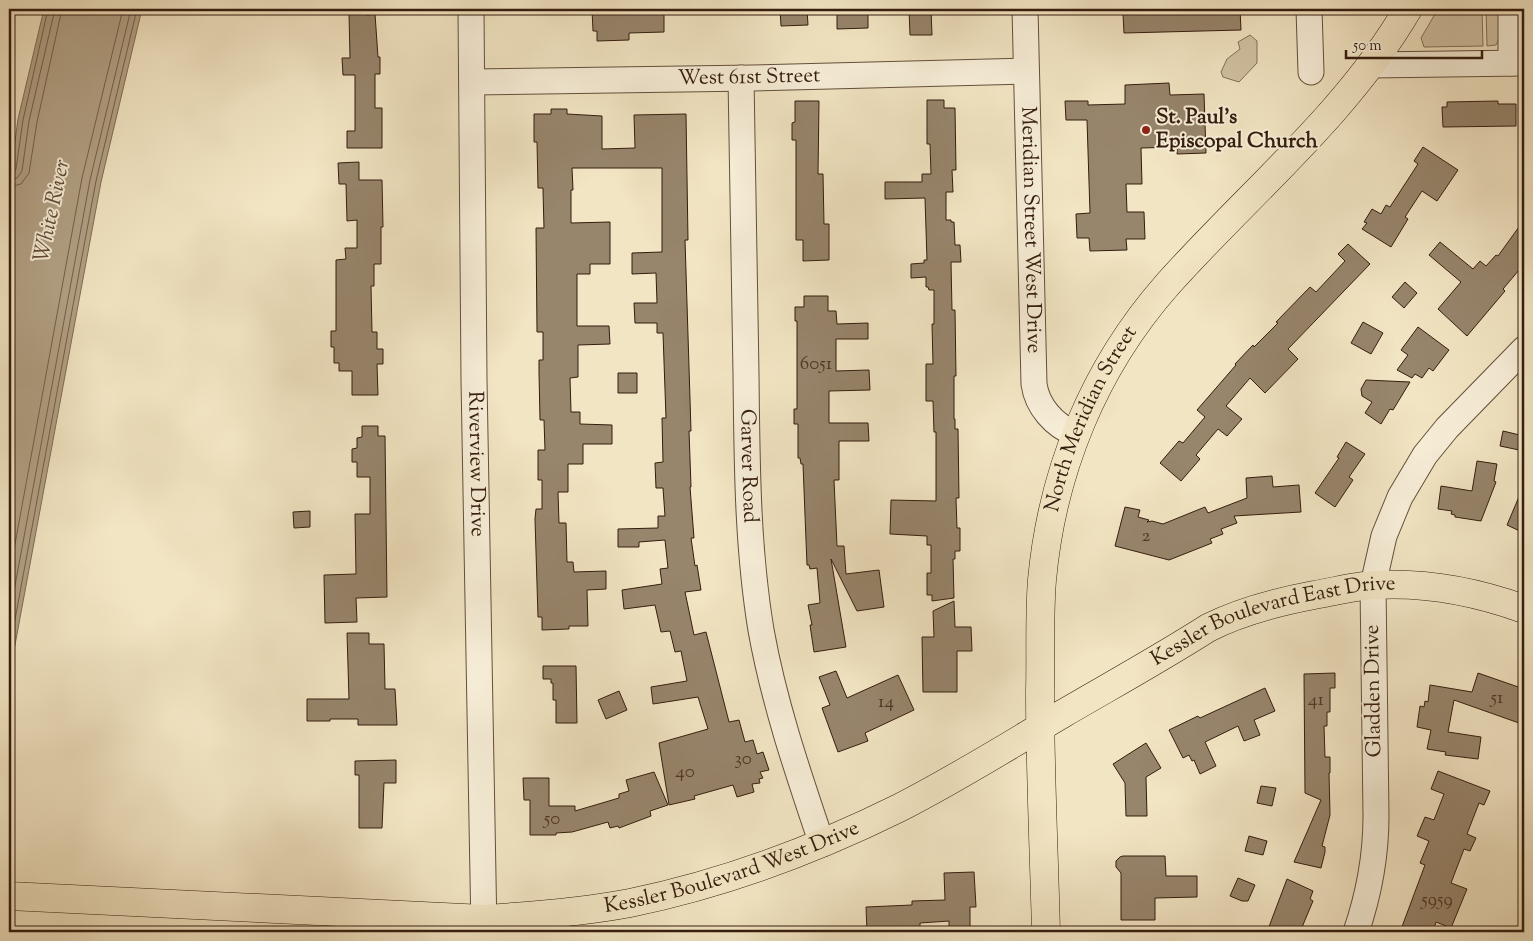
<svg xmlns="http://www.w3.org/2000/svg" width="1533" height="941" viewBox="0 0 1533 941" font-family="'Sorts Mill Goudy',serif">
<rect width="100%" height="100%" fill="#f2e5c3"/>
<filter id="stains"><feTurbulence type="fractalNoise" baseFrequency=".004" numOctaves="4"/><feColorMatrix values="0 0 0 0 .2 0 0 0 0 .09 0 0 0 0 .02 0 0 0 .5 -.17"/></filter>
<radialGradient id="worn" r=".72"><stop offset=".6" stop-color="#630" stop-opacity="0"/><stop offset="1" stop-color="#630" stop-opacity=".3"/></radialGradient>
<!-- green -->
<path fill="#d2c3a4" stroke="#847059" d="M1438 9H1482L1483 46 1424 47 1421 38Z
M1486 9H1499C1499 20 1502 35 1496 45L1487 46Z
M1250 35 1257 41V63L1239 82 1223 77 1221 72 1227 59 1240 49 1238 42Z"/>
<!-- water -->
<path fill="#b2a185" stroke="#806c55" d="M44 9H142L101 182 12 661 9 709V185L18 119Z"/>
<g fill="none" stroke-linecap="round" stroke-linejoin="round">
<!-- shore -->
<path stroke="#745f4a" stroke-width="1" d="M9 174 14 173 16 169 23 120 48 9
M9 180 17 178 22 171 29 121 55 9
M9 187 21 184 29 173 37 122 62 9
M9 577 82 178 123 9
M9 618 90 180 131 9
M9 652 96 181 137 9"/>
</g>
<!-- building -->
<path fill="#97856c" stroke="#351d0e" d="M592 9H634V14L664 13V32L629 33V40L597 41V31H593Z
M780 9H807L808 25 781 26Z
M837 9H868V28L837 29Z
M909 9H931L932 35H910Z
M1130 9H1240L1241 30 1124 33 1123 14H1130Z
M367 12V15L375 14 378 57H380V74H375V108H382V148H347V131H355V75H343L342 58H350L349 13Z
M1169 83 1170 95 1204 94 1206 153 1177 154V147L1141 148 1142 184H1126L1127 212H1144L1145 239H1126L1127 250 1090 251 1089 238H1077L1076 214 1090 213 1087 120H1066L1065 101H1088V105L1125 104V85Z
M927 100H944V108H955L956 170H952L953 192H946V220H951V222H954L955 245H960L961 262H951L952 310H955L956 376H954V419H955V429H958L959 498H956L957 528H960V551H955V559H953L954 598 932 601V595H927V573H931V545H927V536L890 534 891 500 936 501V432H934L933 401H926V364H933L932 324H934V290H929L928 287H926V277L911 278V264L924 263V260H927L925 198 885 199V182H922V174H931L930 144H927Z
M795 101H819L818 174H823L824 224H829V260L803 261V240H796V140H792V123L795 122Z
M1498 101V104H1516V126L1443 127 1442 107H1447V102Z
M551 109H567V114L602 116V149L635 148 634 115 686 114 688 240H685L691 431H689L691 487H690L694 538H691L695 566 697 565 701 590 685 592 694 635 706 632 729 722 739 720 745 742 753 740 757 754 763 752 769 770 760 772 763 778 759 779 760 783 752 784 754 792 737 797 733 785 694 796 695 799 669 805 659 743 708 729 698 697 653 704 651 687 687 681 681 651 675 652 670 631 661 632 655 605 624 609 622 590 662 584 660 569 668 568 665 540 639 542V547H618V529L658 528V516H665L663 488H656L655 463 663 462 662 418H666L663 333H657V323H635L634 303H657L656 273 632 274V253L662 252V168H572L573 190H571V223L610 222V264H590V274H577V326H609L610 344 578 345V377L570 378 571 412H580V424L612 425V444H583V464H568V492H558L559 523H566L567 562H573L574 572 606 571V589L587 590 588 626H569V629L542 630V617H538L535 519 536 509H542V480H538V450H545L544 420H540L539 372V360H543V332H537L536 228H544L543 191V188H538L537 142H534V114H551Z
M1423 147 1458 170 1437 201 1422 191 1405 217 1408 219 1391 247 1362 229 1367 223 1364 222 1372 209 1381 214 1386 205 1390 207 1418 164 1414 161Z
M359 162V180H382L383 227H381V264H374V286H371L372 332H377V349H383V364H377L378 395H352V371H339V363H334V347H331V331H336V260L346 259 345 248H357V220L347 221 346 184H339L338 163Z
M1524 220V264L1503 289 1505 291 1467 336 1438 309 1461 282 1429 255 1440 242 1473 269 1480 261 1486 266 1496 255 1498 256Z
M1348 244 1370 264 1288 349 1298 359 1265 393 1250 378 1226 406 1242 419 1227 436 1218 429 1196 455 1200 459 1181 481 1160 463 1179 441 1183 443 1205 417 1197 410 1236 365 1235 364 1253 345 1254 347 1278 323 1276 322 1310 287 1316 292 1345 261 1338 254Z
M1405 282 1417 293 1404 308 1392 297Z
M804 296H828V311H836L837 324 868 323V339H836V371L869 370 870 390 829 391V423H868L869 441H839V480H834L837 546H844L846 574 879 570 884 607 857 611 831 559 846 647 814 652 810 625H812L808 605 820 603 817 568 810 569 809 565H807L803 464H801L800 458H798V424H794V409H797V321H795V307H804Z
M1363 322 1383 333 1371 354 1351 343Z
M1418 327 1449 350 1433 371 1429 368 1422 378 1415 374 1412 378 1397 370 1408 355 1401 350Z
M618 373H637V393H618Z
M1366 380 1410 382 1393 410 1390 409 1381 424 1365 413 1372 402 1362 396 1361 389Z
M362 426H378V436H385L387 597 356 598 357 622 325 623 324 575 356 574 355 514H370V477H357V462H352V449L357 448V438L362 437Z
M1503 431 1524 436V451L1500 446Z
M1346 442 1365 454 1349 477 1353 480 1335 507 1315 493 1339 458 1337 457Z
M1477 461 1497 464 1494 481 1496 482 1481 521 1455 517V515L1451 514 1452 511 1438 509 1441 486 1472 491Z
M1272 476 1273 487 1299 485 1301 512 1234 516 1237 523 1221 529 1223 534 1210 539 1212 543 1169 560 1115 546 1125 507 1140 510 1138 517 1149 520 1147 522 1152 521 1163 524 1205 507 1208 513 1247 498 1246 478Z
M1524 485V533L1507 525Z
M310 511V527L294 528 293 512Z
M954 601 955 627H971L972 651H957V692H923L922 637H934L933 611Z
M347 633H369V644H384L385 689H395L397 725H358V719H330V721H307V699H349Z
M543 666H576L577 723H556V700H553V683H551V679H543Z
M836 671 847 698 898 675 914 710 865 733 868 741 838 752 822 708 830 705 819 677Z
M1335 673V688H1330V712H1327V726H1324L1325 757H1330V773H1329L1330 815 1322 846 1325 847V852L1321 868 1294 862 1321 800 1305 793 1304 674Z
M1478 673 1524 689V707L1519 723 1454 700 1448 732 1481 737 1478 759 1445 755 1446 752 1427 749 1431 730 1417 727 1420 706 1424 707 1425 701 1428 702 1430 685 1472 692Z
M1265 688 1275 711 1254 720 1260 735 1244 741 1238 726 1205 742 1216 766 1200 774 1194 760 1192 761 1189 755 1183 758 1169 730 1198 716 1200 718Z
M619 691 627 710 606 719 598 700Z
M1146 743 1161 768 1146 777 1147 816H1126L1125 783 1113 764Z
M396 760V783H384L382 828H359V775H355V761Z
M1438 771 1490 791 1484 805 1479 803 1467 834 1476 838 1470 851 1464 849 1451 883 1467 889 1451 928 1436 922 1433 932H1400L1425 865 1420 863 1429 841 1417 836 1425 817 1434 820 1444 794 1431 789Z
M654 772 668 805 650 811 651 816 619 828 618 826 610 828 608 822 572 832 556 833V835H530V800H524L523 778H549V806H575V811L619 798V794L629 791 626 780Z
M1261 786 1276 788 1272 806 1257 803Z
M1249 836 1267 841 1263 855 1245 851Z
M1123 856H1165L1166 876H1197V897L1155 898V920H1121V873L1116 867V861L1120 857Z
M974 872 976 907H970V932H949V921L920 923V932H867L866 907 912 905V901L945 900 944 873Z
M1238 878 1255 885 1248 901H1242L1230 896Z
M1287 879 1313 891 1310 899 1313 901 1300 932H1267Z"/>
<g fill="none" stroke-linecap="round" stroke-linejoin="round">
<!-- minor casing -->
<g stroke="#644f3b" stroke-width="27">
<g id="minor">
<path id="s1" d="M471 9 474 380 484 932"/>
<path id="s2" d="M1025 9 1034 384C1037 406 1054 426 1076 434"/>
<path d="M1309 9 1311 72"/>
<path d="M1511 9V63"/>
<path d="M1371 65 1524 63"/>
<path id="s3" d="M741 78C743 176 744 275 746 374 747 460 747 545 761 630 774 703 798 773 822 844"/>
<path id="s4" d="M473 82 753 78 1026 71"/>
<path d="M1356 932C1369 894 1376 856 1376 816L1373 585 1384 536 1400 497 1425 455 1447 428 1524 349"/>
</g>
</g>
<!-- major casing -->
<g stroke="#351d0e" stroke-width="29">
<g id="major">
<path id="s5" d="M9 896 484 919C533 916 582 912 630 903 723 884 814 850 899 808 956 779 1010 745 1064 713 1112 685 1161 658 1208 628 1241 611 1277 602 1314 595 1333 592 1354 586 1374 585 1425 582 1477 592 1524 609"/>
<path id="s6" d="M1046 932C1044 852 1040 771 1040 691 1041 654 1039 617 1042 580 1052 471 1094 368 1167 285 1248 194 1346 115 1408 9"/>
</g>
</g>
<!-- minor -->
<use href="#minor" stroke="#f7eed8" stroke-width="25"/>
<!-- major -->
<use href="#major" stroke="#f2e5c3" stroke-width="28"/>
</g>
<!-- markers -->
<circle fill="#8f2418" stroke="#f7eed8" stroke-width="2" cx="1146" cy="130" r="5"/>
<g text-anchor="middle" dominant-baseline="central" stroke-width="4" stroke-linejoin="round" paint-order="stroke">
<!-- number labels -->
<g font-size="19" fill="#4e3726">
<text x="816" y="364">6051</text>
<text x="1146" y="536">2</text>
<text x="1497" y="698">51</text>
<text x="1316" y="700">41</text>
<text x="886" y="702">14</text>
<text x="743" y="759">30</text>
<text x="685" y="772">40</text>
<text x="552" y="819">50</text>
<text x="1437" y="900">5959</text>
</g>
<!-- street labels -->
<g font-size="21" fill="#351d0e" stroke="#f7eed8">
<text stroke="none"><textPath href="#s4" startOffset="276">West 61st Street</textPath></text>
<text stroke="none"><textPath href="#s2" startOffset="221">Meridian Street West Drive</textPath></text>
<text stroke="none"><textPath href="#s6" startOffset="522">North Meridian Street</textPath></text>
<text stroke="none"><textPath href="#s1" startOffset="455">Riverview Drive</textPath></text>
<text stroke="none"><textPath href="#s3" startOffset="388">Garver Road</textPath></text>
<text stroke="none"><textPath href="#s5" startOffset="1331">Kessler Boulevard East Drive</textPath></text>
<text transform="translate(1374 691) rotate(-91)">Gladden Drive</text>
<text stroke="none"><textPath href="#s5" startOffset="730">Kessler Boulevard West Drive</textPath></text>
</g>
<!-- poi labels -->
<g font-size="21" font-weight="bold" fill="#351d0e" stroke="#f7eed8" text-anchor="start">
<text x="1156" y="118">St. Paul's<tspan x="1156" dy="24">Episcopal Church</tspan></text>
</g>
<!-- water labels -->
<g font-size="22" font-style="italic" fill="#614b38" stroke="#f7eed8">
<text transform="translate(53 211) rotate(-78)">White River</text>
</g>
</g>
<!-- margin -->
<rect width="1533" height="941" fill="none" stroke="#f2e5c3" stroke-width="30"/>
<rect x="10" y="10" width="1513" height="921" fill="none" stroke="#351d0e" stroke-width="2.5"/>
<rect x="15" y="15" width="1503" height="911" fill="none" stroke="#351d0e"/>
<!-- scale -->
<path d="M1346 50v8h136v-8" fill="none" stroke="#351d0e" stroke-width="2.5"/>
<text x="1353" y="50" font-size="15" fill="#351d0e" stroke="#f7eed8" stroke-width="4" paint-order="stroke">50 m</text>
<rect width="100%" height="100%" filter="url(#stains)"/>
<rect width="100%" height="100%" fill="url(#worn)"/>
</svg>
